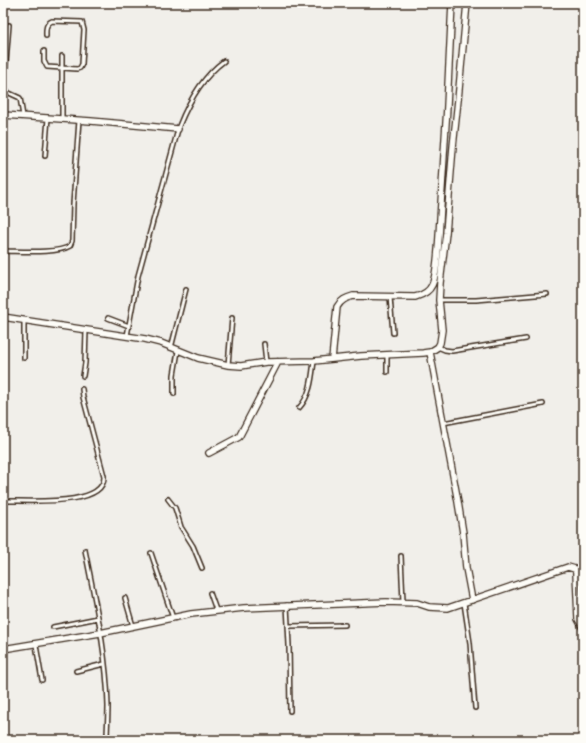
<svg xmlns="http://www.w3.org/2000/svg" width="586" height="743" viewBox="0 0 586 743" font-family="'Architects Daughter',sans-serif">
<rect width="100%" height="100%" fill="#f1efea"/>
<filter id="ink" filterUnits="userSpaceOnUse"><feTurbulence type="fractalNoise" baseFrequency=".025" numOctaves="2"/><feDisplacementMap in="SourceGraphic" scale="8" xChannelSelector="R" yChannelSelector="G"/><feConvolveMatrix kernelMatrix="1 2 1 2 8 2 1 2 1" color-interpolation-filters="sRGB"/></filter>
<g filter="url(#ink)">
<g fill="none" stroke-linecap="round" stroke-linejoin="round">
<!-- service casing -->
<g stroke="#3b2a1e" stroke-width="6">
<path id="service" d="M9 25 5 75 6 90 7 92 20 98 23 116
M44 51V61L47 67 77 69 80 68 82 64 84 30 82 22 52 21C45 24 46 30 46 36
M62 119V56
M45 156 48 118
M3 251C19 251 57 254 70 246L72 241 73 204 79 120
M390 297 393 333
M439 300H476L547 294
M108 318 129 326
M127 336 138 276 179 126C189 101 202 77 224 61
M264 344 266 362
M438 347 445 350 452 351 526 339
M171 348 186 289
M387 356V372
M24 358V321
M228 365 232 318
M83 376 85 363 86 331
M174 394V375L178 351
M299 408C311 395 312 377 314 361
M443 423 543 404
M168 499 175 508 181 527 193 546 202 568
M3 501C24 500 106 508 104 476L83 397 82 389
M85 550C95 601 107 654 108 706 108 717 107 729 107 740
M151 553 173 618
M401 556 403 602
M210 593 216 610
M125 598 133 626
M464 603 470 643 475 708
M287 605 289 645 290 711
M289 626 345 625
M53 627 98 618
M36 645 42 680
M76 671 104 664"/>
</g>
<!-- minor casing -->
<g stroke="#3b2a1e" stroke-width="8">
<path id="minor" d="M3 115 91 121 178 129
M3 317 145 339 161 343 198 358 228 365 241 366 266 362 314 361 361 356 423 353 430 352 438 347 440 343 442 330 439 300 440 283 446 233 453 147 458 100 467 3
M430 352 458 502 463 533 466 568 472 600
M332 359 337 307C341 300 346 298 353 296L415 297C423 295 429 292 432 285 438 273 439 233 440 219 445 147 449 75 452 3
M209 453 239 437 278 362
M3 649 100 633 191 614 244 608 386 602 417 603 429 607 448 608 568 567 575 569 576 573 578 619 583 628"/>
</g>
<!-- service -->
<use href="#service" stroke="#fdfcf7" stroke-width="3"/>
<!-- minor -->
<use href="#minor" stroke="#fdfcf7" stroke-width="5.5"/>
</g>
</g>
<!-- margin -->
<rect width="586" height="743" fill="none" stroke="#fdfcf7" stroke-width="16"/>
<rect x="8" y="8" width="570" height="727" fill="none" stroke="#3b2a1e" stroke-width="1.5" filter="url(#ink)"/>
</svg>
